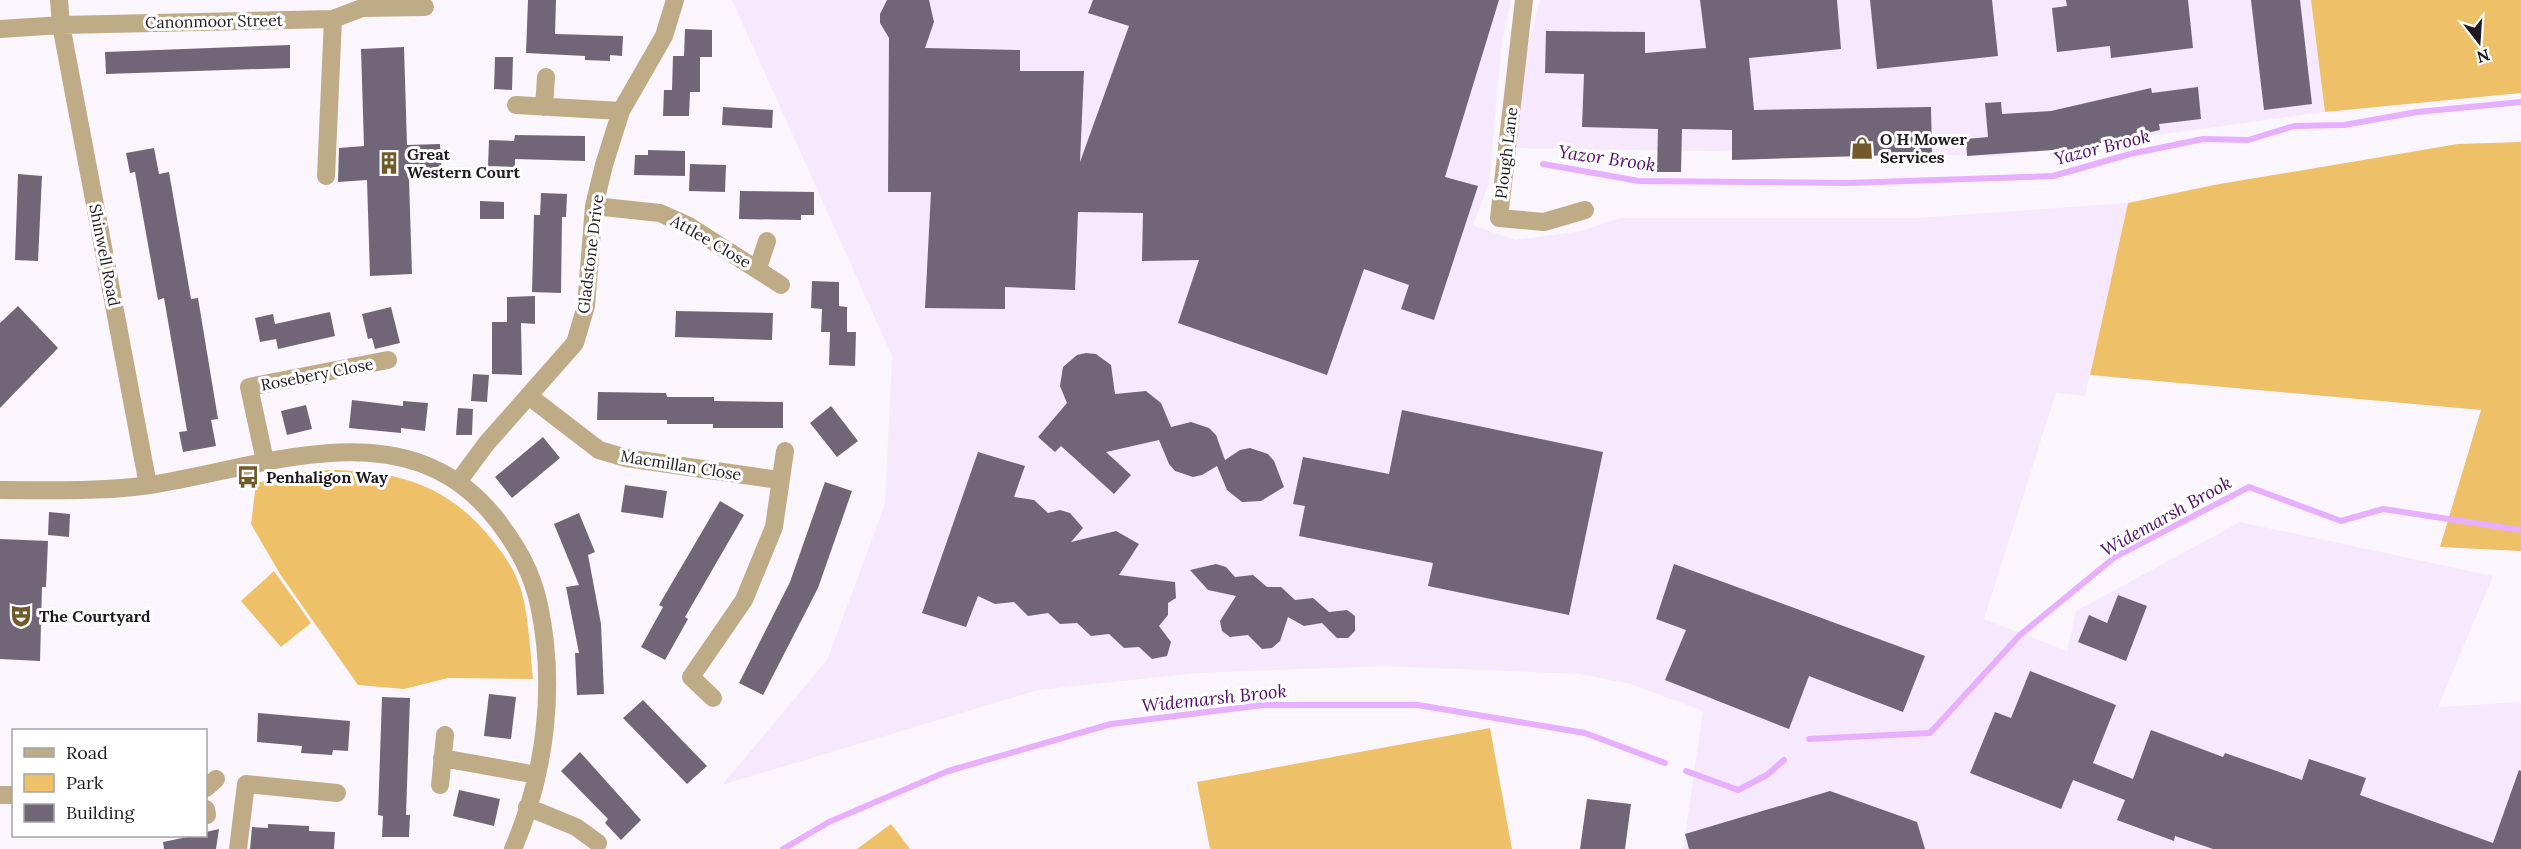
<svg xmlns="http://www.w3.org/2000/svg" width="2521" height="849" viewBox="0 0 2521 849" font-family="Lora,serif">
<rect width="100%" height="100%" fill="#fbf6fe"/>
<!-- built -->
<path fill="#f6e8fd" d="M732 0H1511L1502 40 1489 184 1473 225 1515 240 1582 231 1619 218H1917L2128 203 2085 396 2056 393 1984 619 2067 651 2076 611 2240 522 2493 576 2438 707 2521 702V849H1683L1703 711 1631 684 1579 674 1384 666 1198 673 1038 690 722 785 827 660 885 504 892 356Z
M1540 0H2311L2325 112 2005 156 1515 148 1525 58Z"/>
<!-- green -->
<path fill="#eec068" d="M2311 0H2521V93L2325 112Z
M2521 142V551L2440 547 2481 410 2090 375 2128 203 2214 185 2458 144Z
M328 470C397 470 449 485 493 541 506 557 516 572 522 593 529 621 530 650 533 679L448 678 404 689 358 685 280 574 251 524 256 483 299 473Z
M274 571 311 623 281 647 241 601Z
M1490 728 1512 849H1210L1197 782Z
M891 824 910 849H857Z"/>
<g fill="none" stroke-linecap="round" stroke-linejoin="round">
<!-- stream -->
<path stroke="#e7affe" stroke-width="6" d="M1543 164 1639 181 1847 183 2053 176 2130 154 2203 139 2248 140 2294 126 2344 125 2417 112 2521 102
M1809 739 1930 733 2020 635 2115 557 2249 487 2341 521 2383 509 2521 530
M1686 771 1738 790 1767 775 1784 760
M783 849 829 822 948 771 1111 724 1263 705H1418L1585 733 1665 763"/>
</g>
<!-- building -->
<path fill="#716677" d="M528 0H556L555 34 623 36 622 56 610 55V61L585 60V56L526 53Z
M887 0H929L934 22 925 48 1020 50V71H1084L1080 162 1129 26 1088 13 1093 0H1499L1445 177 1478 186 1434 320 1401 309 1409 285 1364 269 1327 375 1178 323 1199 260 1142 261 1143 213 1078 212 1075 290 1005 287V309L925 308 931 192H888L889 38 880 23V14Z
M1700 0H1837L1841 49 1749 58 1754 110 1931 107 1932 154 1732 160V130L1682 129 1681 172H1657L1658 129 1582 127 1584 74 1545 73 1546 31 1645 32V53L1706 48Z
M1870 0H1992L1998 56 1877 69Z
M2066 0H2188L2193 48 2111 58 2110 46 2057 52 2052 8 2067 6Z
M2251 0H2300L2312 104 2264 110Z
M685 29 712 30V57H700V92H690L689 116H663L664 90H672L673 56H684Z
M290 45V68L106 74 105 52Z
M404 47 407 145 440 144 442 178 409 179 412 274 370 276 367 180 338 182 339 148 364 146 361 49Z
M495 57H513L512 90 494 89Z
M2198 87 2201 119 2159 124 2160 130 2054 154 2053 150 1967 156 1966 139 1988 137 1985 103 2001 102 2002 114 2051 111 2151 88 2152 93Z
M723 107 773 110 772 128 722 125Z
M515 135 585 136V161L515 159V167L488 166 489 140 514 141Z
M154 148 159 174 169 172 191 299 198 298 218 419 211 420 216 446 183 452 179 432 187 431 164 298 158 300 135 172 130 173 126 153Z
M648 150 685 151V176L634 175 635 155H648Z
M690 164 726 165 725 192 689 191Z
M18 174 42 176 38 261 15 260Z
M740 191 814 192V215H801V220L739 219Z
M541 193 567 194 566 217H562L561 293 532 292 534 215H540Z
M480 201 504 202V219H480Z
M812 281 839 282V306L847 307V332H856L855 366 829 365 830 332H821L822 309 811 308Z
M535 296V324L521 323 522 375 492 374V322H507V297Z
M18 306 58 348 0 408V323Z
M391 307 400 343 375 349 372 338 368 339 362 314Z
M676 311 773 313 772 340 675 337Z
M330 312 335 336 278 349 276 339 260 342 255 318 273 314 275 324Z
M1086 353 1096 354 1111 365 1115 394 1146 391 1161 403 1171 427 1191 422 1209 428 1216 435 1225 460 1240 450 1250 448 1268 454 1274 461 1284 487 1261 501 1242 502 1227 490 1217 466 1202 475 1193 477 1175 471 1169 464 1159 440 1106 452 1131 475 1114 494 1061 446 1055 452 1038 437 1067 403 1060 386 1063 367 1077 355Z
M473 374 489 375 487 402 471 401Z
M598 392 666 393 667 397H714V401L783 402V428H713V424H667V420H597Z
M352 400 403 406V401L428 403 425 431 401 428V433L349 428Z
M306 405 312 429 287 435 281 411Z
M831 406 858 441 837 457 810 423Z
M458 408 473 409 472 435H456Z
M1402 410 1603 452 1569 615 1428 586 1433 563 1299 536 1305 506 1293 504 1303 457 1389 474Z
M543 437 560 458 512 498 495 477Z
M978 452 1025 466 1014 497 1034 500 1048 513 1060 510 1070 513 1083 528 1071 542 1116 531 1139 544 1119 575 1175 582 1176 598 1168 603V615L1159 626 1171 642 1167 656 1152 659 1139 647 1124 648 1109 634 1091 636 1077 623 1060 624 1048 613 1028 616 1014 602 995 604 978 596 966 627 922 613Z
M825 482 852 491 818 588 763 695 739 683 790 582Z
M625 485 667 491 663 518 621 512Z
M720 501 744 515 685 617 688 619 665 660 641 647 663 607 659 605Z
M49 512 70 514 69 537 48 535Z
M579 513 595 552 588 555 601 624 604 694 577 695 575 653H579L566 587 579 585 554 524Z
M0 539 48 541 46 587H42L40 661 0 659Z
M1216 564 1226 567 1235 577 1253 575 1267 587H1281L1295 600 1313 598 1329 612 1347 610 1355 616V631L1348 638H1337L1322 623 1304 626 1288 617 1280 641 1272 648 1262 649 1248 635 1230 637 1222 631 1220 621 1236 596 1208 590 1190 570Z
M1674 564 1925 656 1903 712 1809 676 1789 729 1665 680 1686 630 1656 619Z
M2118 595 2147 606 2126 661 2078 642 2089 615 2107 623Z
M2030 671 2116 705 2093 763 2133 779 2151 730 2223 757 2225 753 2302 780 2309 759 2366 778 2360 795 2493 843 2519 770 2521 771V849H2213L2175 836 2174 841 2117 820 2125 800 2073 780 2061 809 1970 773 1995 712 2011 718Z
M489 694 516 697 511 739 484 736Z
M382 697 410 698 406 815H410L409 837H382L383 816 378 815Z
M643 700 707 766 687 784 623 718Z
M258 713 350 721 348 751 333 750 332 755 301 753 302 746 257 742Z
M580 752 641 820 621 840 605 823 608 819 561 771Z
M459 790 500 799 494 826 453 816Z
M1830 791 1917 822 1925 849H1689L1685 834Z
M1587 799 1631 804 1625 849H1580Z
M268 824 309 826V831L335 832 334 849H250L252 827 268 828Z
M219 829 216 849H164L163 842 192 836H206V832Z"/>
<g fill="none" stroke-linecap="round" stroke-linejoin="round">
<!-- minor -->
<path stroke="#bfab86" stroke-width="18" d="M59 0 61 25 148 485
M1524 0 1499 218 1544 222 1585 210
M0 29 61 25 333 19 362 8 425 7
M516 105 621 111
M544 107 546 77
M326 176 333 19
M594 206 660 213 689 226 781 285
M758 268 767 241
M530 397 599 450 626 458 779 480
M265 461 249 387 388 360
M458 482 486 444 575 343 586 306 594 206 604 165 621 111 664 36 675 0
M0 490C50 490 100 492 150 485 267 467 408 405 497 520 517 546 532 572 539 605 556 685 546 773 513 849
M713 698 691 677 744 600 774 527 785 451
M442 758 537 775
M440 785 445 735
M206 788 216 779
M0 795H14
M527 807 576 827 598 843
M206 809 207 815
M238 849 246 784 337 793"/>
</g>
<!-- icons -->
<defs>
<g id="shop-bare" transform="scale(1.8)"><path d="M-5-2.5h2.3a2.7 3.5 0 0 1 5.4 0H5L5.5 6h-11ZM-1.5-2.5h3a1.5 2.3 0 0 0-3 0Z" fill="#725a2b" stroke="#fff" stroke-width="2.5" paint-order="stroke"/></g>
<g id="building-bare" transform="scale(1.8)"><path d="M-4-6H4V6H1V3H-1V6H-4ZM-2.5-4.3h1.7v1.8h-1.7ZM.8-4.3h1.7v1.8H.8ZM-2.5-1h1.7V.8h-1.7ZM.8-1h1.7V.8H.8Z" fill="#725a2b" stroke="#fff" stroke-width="2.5" paint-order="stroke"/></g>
<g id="bus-bare" transform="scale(1.8)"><path d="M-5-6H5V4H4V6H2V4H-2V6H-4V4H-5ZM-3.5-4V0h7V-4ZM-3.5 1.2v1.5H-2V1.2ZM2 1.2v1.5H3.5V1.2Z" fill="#725a2b" stroke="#fff" stroke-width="2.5" paint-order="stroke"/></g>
<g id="theatre-bare" transform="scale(1.8)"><path d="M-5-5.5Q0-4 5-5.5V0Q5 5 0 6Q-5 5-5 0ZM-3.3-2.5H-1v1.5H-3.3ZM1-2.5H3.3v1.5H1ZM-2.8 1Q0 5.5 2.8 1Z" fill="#725a2b" stroke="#fff" stroke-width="2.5" paint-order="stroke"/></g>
</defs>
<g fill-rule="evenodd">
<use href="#shop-bare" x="1862" y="148"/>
<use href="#building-bare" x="389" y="163"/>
<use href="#bus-bare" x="248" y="477"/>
<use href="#theatre-bare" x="21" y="616"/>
</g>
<g text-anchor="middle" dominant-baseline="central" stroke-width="6" stroke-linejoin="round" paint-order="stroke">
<!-- street labels -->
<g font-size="16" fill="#1f1a21" stroke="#fff">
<text transform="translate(214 21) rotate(-1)">Canonmoor Street</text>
<text transform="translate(1506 153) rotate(-83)">Plough Lane</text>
<text transform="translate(711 241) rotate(30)">Attlee Close</text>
<text transform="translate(590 254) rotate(-83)">Gladstone Drive</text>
<text transform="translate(105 255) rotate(79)">Shinwell Road</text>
<text transform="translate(317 374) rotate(-11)">Rosebery Close</text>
<text transform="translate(681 465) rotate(9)">Macmillan Close</text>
</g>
<!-- poi labels -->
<g font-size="16" font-weight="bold" fill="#1f1a21" stroke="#fff" text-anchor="start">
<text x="1880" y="139">O H Mower<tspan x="1880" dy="18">Services</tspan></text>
<text x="407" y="154">Great<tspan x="407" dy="18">Western Court</tspan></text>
<text x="266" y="477">Penhaligon Way</text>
<text x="39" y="616">The Courtyard</text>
</g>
<!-- water labels -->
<g font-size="18" font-style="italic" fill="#520969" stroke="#fff">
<text transform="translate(2102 147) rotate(-14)">Yazor Brook</text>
<text transform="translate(1607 158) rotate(8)">Yazor Brook</text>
<text transform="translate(2166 516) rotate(-29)">Widemarsh Brook</text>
<text transform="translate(1214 698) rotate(-6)">Widemarsh Brook</text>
</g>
</g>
<!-- legend -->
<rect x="12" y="729" width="195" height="108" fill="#ffffff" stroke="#a5a3a6" stroke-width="1.5"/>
<rect x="24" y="748" width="30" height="9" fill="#bfab86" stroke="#a5a3a6" stroke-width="1.5"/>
<text x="66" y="759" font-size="18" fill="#1f1a21">Road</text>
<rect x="24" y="774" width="30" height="18" fill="#eec068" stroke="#a5a3a6" stroke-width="1.5"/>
<text x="66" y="789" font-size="18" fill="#1f1a21">Park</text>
<rect x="24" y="804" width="30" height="18" fill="#716677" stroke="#a5a3a6" stroke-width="1.5"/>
<text x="66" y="819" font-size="18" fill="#1f1a21">Building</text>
<!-- north arrow -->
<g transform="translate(2479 42) rotate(163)" stroke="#ffffff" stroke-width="4.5" paint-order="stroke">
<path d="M0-4.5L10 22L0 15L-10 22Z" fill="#1f1a21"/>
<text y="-9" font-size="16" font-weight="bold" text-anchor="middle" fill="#1f1a21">N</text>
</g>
</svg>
